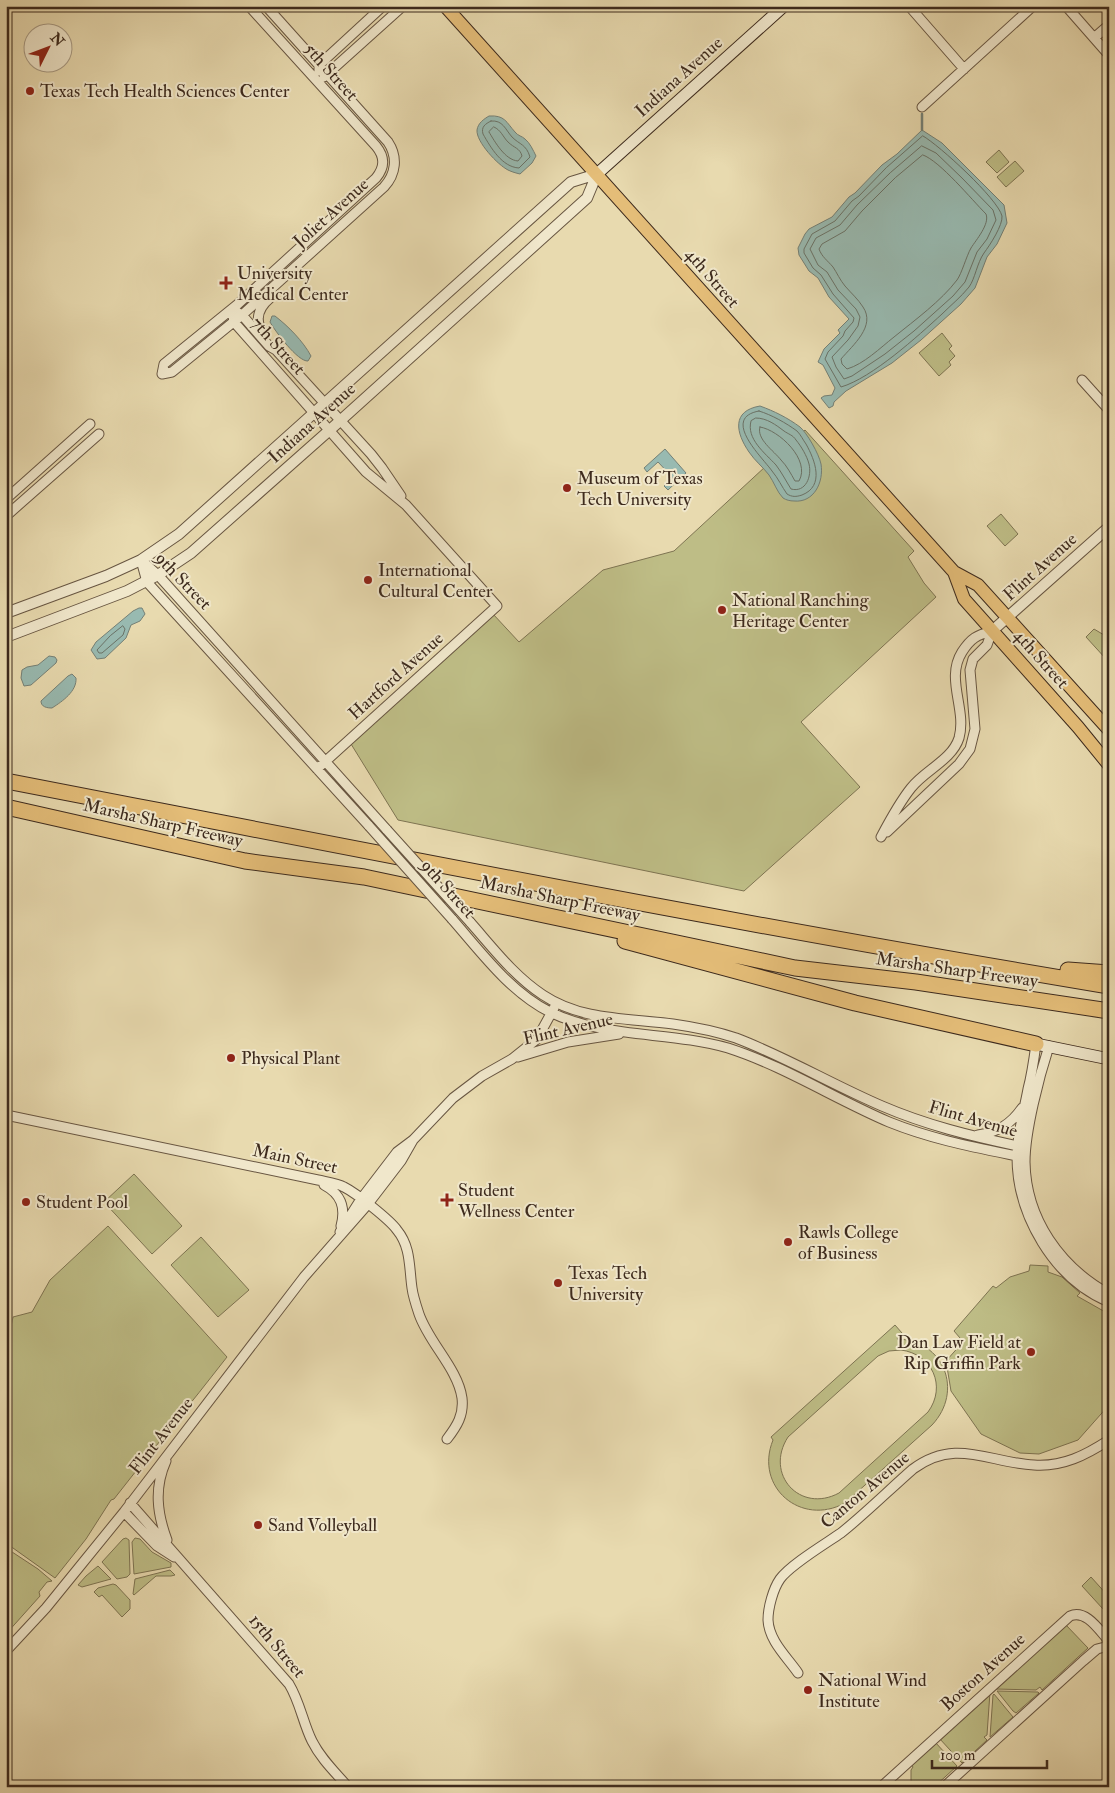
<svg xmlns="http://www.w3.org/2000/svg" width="1115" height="1793" viewBox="0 0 1115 1793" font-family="'IM FELL Double Pica',serif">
<rect width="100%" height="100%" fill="#e8daaf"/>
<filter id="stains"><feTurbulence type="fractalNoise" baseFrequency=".004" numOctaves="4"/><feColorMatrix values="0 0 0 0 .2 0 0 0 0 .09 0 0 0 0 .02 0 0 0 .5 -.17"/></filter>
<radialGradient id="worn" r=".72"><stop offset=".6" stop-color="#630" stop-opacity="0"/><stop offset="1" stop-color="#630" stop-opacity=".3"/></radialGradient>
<!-- green -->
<path fill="#bebd86" stroke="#7e7452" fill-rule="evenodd" d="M999 150 1009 162 997 173 986 162Z
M1015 161 1024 171 1006 187 997 177Z
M942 333 952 346 949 349 955 356 949 362 951 365 939 376 919 353Z
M805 430 914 551 908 557 924 583 936 597 801 722 860 787 744 891 398 820 351 744 493 614 519 642 603 570 674 551Z
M1001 514 1018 534 1005 546 987 526Z
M1094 629 1109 638V656L1106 659 1086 637Z
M134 1174 182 1226 152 1254 104 1202Z
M108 1226 227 1357C190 1405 151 1451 114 1499L111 1500 86 1539 55 1578 6 1543V1336H9L13 1317 32 1312 50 1280Z
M201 1237 249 1290 218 1317 171 1265Z
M1030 1265 1048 1266V1272L1062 1277 1080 1293 1077 1296 1107 1313 1109 1316V1405L1078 1440 1039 1454 1020 1453 981 1434 951 1391 946 1361 962 1343 959 1340 960 1338 954 1331 993 1286 996 1288 1010 1277 1029 1271Z
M895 1325 902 1333 897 1339C944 1340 964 1391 932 1425L845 1503C801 1527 754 1487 773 1440L771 1437ZM901 1350C932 1354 947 1386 928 1412L839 1493C800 1514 764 1474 788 1437L878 1356 889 1351Z
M126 1538 129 1540 130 1574 127 1577 117 1579 102 1562 123 1539Z
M135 1538 140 1539 152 1552 171 1563V1567L134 1574 132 1542Z
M6 1548 38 1569 52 1581 47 1582 39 1592 40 1596 6 1634Z
M98 1566 111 1579 82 1587 78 1585 86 1576Z
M170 1570 175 1575 171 1576H156L134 1595 133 1594 135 1579Z
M1091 1577 1109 1597V1604L1103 1609 1082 1586Z
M113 1584 116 1585 130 1600V1609L122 1617 102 1595 99 1597 94 1592 98 1588Z
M1065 1624 1088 1648 1042 1690 1040 1687 1036 1690 995 1689Z
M997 1691 1038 1692 1039 1693 1016 1713 1013 1711Z
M990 1692 987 1735 984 1737 987 1740 962 1763 939 1738Z
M994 1694 1013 1717 990 1737 993 1695Z
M935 1742 957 1766 934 1787H911V1770L913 1767 911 1764Z"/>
<!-- water -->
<path fill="#98bab1" stroke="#748076" d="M489 116C505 115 506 122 515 132 518 136 522 136 525 139 530 143 533 150 536 156L532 163 520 174C516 173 512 172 508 170 498 165 476 142 477 130 478 123 484 119 489 116Z
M922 130 942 143 1004 205 1007 223 997 244 987 257 975 288 961 304 921 340 892 363 846 391 834 402 833 406 829 408 821 398 824 396 832 395 835 388 823 365 818 362 824 349 840 333 838 330 849 319 829 297 818 278 809 271 799 255 798 248 805 234 809 229 832 217 849 197 855 193 882 165 897 154Z
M272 316H275C288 326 303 341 311 356L308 361C298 362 275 331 270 322Z
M760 406C774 411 788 418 800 427 807 433 819 454 821 464 824 482 814 503 794 501 790 501 786 500 783 498 777 492 774 482 769 475 763 467 755 461 749 452 736 433 731 411 760 406Z
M665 449 686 473 668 490 664 486 673 478 658 462 647 472 644 468Z
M139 608H142L145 614 140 621 131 625 126 638 105 658 97 659 91 650 96 642 133 611Z
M49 656 55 657 57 660 56 663 31 685 24 686 21 678 22 670 27 667 38 665Z
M72 674 76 678C77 691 63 701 52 708 47 708 41 707 41 701L68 676Z"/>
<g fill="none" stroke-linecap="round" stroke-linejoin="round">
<!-- shore -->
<path stroke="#6a7267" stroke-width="1" d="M491 121C503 120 505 129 512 137 520 145 526 144 530 157L519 168C502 167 491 148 483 134 481 127 485 124 491 121Z
M494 127C501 130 503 137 508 142 514 148 520 148 522 156L518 161C505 160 495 142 489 132Z
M923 136C939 145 998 199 1002 216 1003 225 990 245 984 253 977 263 975 279 969 287 961 297 951 305 942 314 918 336 872 378 841 387L825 359 828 352 843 336 845 331 853 322 854 318 833 294 821 275 813 268 804 253V249L812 234 835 221 852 201 859 196 886 168Z
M922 146 936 153 962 178 993 210 996 220 987 239 977 252 965 282 953 296 914 331 885 354 852 376 844 379 836 367 832 357 848 340 858 326 860 317 856 309 838 290 827 272 818 265 810 249 816 238 840 225 857 205 890 173Z
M923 155C940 161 972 200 986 214 990 224 976 240 971 248 966 257 962 273 957 280 941 301 915 320 894 337 880 348 864 364 847 369L842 364 841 359C853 345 876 326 863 307 858 299 851 293 845 286 840 280 837 273 833 267 827 260 822 257 819 249L822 244 845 231 862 211 895 178Z
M759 411C772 415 786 423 797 431 801 435 803 440 806 444 815 460 825 486 802 495 796 497 792 497 787 494 782 487 778 478 772 471 763 458 720 418 759 411Z
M756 418C767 418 776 425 784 431 788 434 793 435 796 440 801 446 807 456 809 464 812 476 806 493 791 489 786 481 782 473 776 465 765 453 746 439 751 421Z
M760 427C779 430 811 460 799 481H795C791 474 787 466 781 460 774 451 756 439 760 427Z
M123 626 125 629 123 635 102 653H99L97 650 110 636Z"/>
<!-- stream -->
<path stroke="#748076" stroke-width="2.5" d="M922 130V114"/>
<!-- minor casing -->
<g stroke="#685642" stroke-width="11">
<path id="minor" d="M249 6 376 146C385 157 385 167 376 178L238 304 164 364 162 374 172 372 242 315 384 187C396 174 398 157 388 142L266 6
M909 6 964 69
M1066 6 1109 55
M1094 38 1109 25
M319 71V65L383 6
M324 77 403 6
M922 107 1033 6
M237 312 242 315 269 346 276 350 371 454 382 468 401 496
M233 316 234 322 366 472 406 505 497 606 317 769
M264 334C254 321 258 308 270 298
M1082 380 1109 410
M6 499 90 424
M6 516 99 434
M141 560 158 575 387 830
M141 560 147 582 369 826
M887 832 959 764 970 749 975 729 970 670 973 659 987 645 992 631
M881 837C890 820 899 803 911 788 925 770 952 760 959 738 967 709 945 679 962 652 971 638 977 635 992 631
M452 919C481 952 510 992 550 1012 605 1039 670 1031 728 1048 784 1066 835 1099 889 1122 931 1139 973 1147 1017 1156L1025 1152
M470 922C493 948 514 976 543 995 582 1021 628 1018 673 1024 694 1027 715 1031 736 1038 786 1057 833 1085 882 1106 926 1125 971 1136 1018 1146L1025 1152
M1036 1044C1034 1059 1032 1074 1028 1089 1024 1111 1017 1134 1017 1157 1017 1215 1054 1279 1109 1302
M1049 1046C1039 1077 1025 1131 1025 1162 1026 1219 1060 1267 1109 1294
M518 1057 568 1042 619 1034
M6 1115 318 1180C327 1182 337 1183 344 1187 356 1193 390 1220 397 1230 411 1247 409 1267 412 1288 413 1296 416 1305 419 1314 429 1343 458 1369 462 1398 464 1415 457 1426 447 1439
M978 1135C998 1132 1011 1124 1022 1108
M324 1185C341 1194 346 1207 341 1226
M340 1232 361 1199 397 1152 413 1140 453 1098 482 1076 512 1059 537 1039 554 1008
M166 1461C154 1488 157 1513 167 1540
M130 1503 289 1684C300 1702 303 1723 312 1741 321 1759 335 1772 348 1787
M124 1512 157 1546 174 1557
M6 1651 46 1608 124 1512 304 1277 368 1204 401 1161 413 1140
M798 1673C787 1657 769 1641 768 1620 768 1608 773 1589 780 1579 790 1565 825 1544 841 1533 866 1513 889 1490 913 1469 956 1437 989 1463 1034 1465 1063 1467 1086 1455 1109 1440
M881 1787 1070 1616C1086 1609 1099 1630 1109 1641
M944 1787 1083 1661 1097 1649 1109 1646"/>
</g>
<!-- tertiary casing -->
<g stroke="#685642" stroke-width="12">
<path id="tertiary" d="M6 613 106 576 141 560 179 534 198 517 571 182 597 174
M992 631 1109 527
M6 637 127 591 158 575 191 553 341 420 587 198 597 174"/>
</g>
<!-- secondary casing -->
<g stroke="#3d2a1d" stroke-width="13">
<path id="secondary" d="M597 174 784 6
M1036 1044 1109 1059"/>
</g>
<!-- primary casing -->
<g stroke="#3d2a1d" stroke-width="14">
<path id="primary" d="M445 6 954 572 978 585 1109 730
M954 572 964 599 1078 727 1109 765"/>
</g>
<!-- motorway casing -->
<g stroke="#3d2a1d" stroke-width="17">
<path id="motorway" d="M6 781C373 852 740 925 1109 986
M6 807 245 861 364 877 795 968 916 982 1109 1011
M625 941 855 1003 1036 1044
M1068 970 1109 973"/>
</g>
<!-- minor -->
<use href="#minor" stroke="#f0e7cb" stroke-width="9"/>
<!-- tertiary -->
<use href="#tertiary" stroke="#f0e7cb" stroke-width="10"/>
<!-- secondary -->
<use href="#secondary" stroke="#f0e7cb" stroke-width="11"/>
<!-- primary -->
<use href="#primary" stroke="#e4bd78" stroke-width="12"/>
<!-- motorway -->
<use href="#motorway" stroke="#e4bd78" stroke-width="15"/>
<!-- minor-bridge casing -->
<g stroke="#685642" stroke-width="11" stroke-linecap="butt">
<path id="minor-bridge" d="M369 826 452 919
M387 830 470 922"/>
</g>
<!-- minor-bridge -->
<use href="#minor-bridge" stroke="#f0e7cb" stroke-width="9"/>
</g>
<!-- markers -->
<g fill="#8f2418" stroke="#f0e7cb" stroke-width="2">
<circle cx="30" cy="91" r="5"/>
<path d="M223.5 275.5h5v5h5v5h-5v5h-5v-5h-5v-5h5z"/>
<circle cx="567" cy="488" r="5"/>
<circle cx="368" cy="580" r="5"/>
<circle cx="722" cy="610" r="5"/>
<circle cx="231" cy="1058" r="5"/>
<path d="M444.5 1192.5h5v5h5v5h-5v5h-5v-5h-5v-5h5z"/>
<circle cx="26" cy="1202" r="5"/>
<circle cx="788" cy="1242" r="5"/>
<circle cx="558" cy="1283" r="5"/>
<circle cx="1031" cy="1352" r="5"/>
<circle cx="258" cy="1525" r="5"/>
<circle cx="808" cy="1690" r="5"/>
</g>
<g text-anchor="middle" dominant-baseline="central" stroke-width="4" stroke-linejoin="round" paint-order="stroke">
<!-- street labels -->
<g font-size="18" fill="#3d2a1d" stroke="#f0e7cb">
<text transform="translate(331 72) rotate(48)">5th Street</text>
<text transform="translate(679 77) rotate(-42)">Indiana Avenue</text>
<text transform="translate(331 213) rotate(-42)">Joliet Avenue</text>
<text transform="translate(712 278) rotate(49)">4th Street</text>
<text transform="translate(278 346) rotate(48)">7th Street</text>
<text transform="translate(312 423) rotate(-42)">Indiana Avenue</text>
<text transform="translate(1040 567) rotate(-42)">Flint Avenue</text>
<text transform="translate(183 581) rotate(46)">9th Street</text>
<text transform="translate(1041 659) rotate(48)">4th Street</text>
<text transform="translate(396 676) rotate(-42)">Hartford Avenue</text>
<text transform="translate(163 823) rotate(13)">Marsha Sharp Freeway</text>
<text transform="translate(448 889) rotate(48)">9th Street</text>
<text transform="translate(560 899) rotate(12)">Marsha Sharp Freeway</text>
<text transform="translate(957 970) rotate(8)">Marsha Sharp Freeway</text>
<text transform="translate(568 1029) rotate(-13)">Flint Avenue</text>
<text transform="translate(973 1119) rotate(16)">Flint Avenue</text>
<text transform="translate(295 1159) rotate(12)">Main Street</text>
<text transform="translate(161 1436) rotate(-52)">Flint Avenue</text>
<text transform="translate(865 1490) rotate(-40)">Canton Avenue</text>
<text transform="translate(277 1646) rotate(50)">15th Street</text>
<text transform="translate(983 1672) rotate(-42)">Boston Avenue</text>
</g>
<!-- poi labels -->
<g font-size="18" fill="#3d2a1d" stroke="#f0e7cb" text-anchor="start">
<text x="40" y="91">Texas Tech Health Sciences Center</text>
<text x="237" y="273">University<tspan x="237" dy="21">Medical Center</tspan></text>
<text x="577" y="478">Museum of Texas<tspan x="577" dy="21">Tech University</tspan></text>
<text x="378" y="570">International<tspan x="378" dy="21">Cultural Center</tspan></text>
<text x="732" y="600">National Ranching<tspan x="732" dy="21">Heritage Center</tspan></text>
<text x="241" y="1058">Physical Plant</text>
<text x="458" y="1190">Student<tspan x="458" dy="21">Wellness Center</tspan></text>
<text x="36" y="1202">Student Pool</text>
<text x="798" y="1232">Rawls College<tspan x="798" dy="21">of Business</tspan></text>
<text x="568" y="1273">Texas Tech<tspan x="568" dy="21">University</tspan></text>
<text x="1021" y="1342" text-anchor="end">Dan Law Field at<tspan x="1021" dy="21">Rip Griffin Park</tspan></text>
<text x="268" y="1525">Sand Volleyball</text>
<text x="818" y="1680">National Wind<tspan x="818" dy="21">Institute</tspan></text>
</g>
</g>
<!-- margin -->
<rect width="1115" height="1793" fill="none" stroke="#e8daaf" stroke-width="25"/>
<rect x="8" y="8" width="1100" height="1778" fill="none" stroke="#3d2a1d" stroke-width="2.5"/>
<rect x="12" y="12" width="1090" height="1768" fill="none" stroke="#3d2a1d"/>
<!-- north arrow -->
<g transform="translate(48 48) rotate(48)"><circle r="24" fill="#f0e7cb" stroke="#a89b85"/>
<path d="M0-4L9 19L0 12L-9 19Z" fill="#8f2418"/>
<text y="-8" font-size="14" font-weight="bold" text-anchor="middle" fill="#3d2a1d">N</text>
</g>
<!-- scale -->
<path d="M932 1760v8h115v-8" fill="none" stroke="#3d2a1d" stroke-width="2.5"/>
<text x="940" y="1760" font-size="15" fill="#3d2a1d" stroke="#f0e7cb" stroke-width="4" paint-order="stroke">100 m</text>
<rect width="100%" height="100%" filter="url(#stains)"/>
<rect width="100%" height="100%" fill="url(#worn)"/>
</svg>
